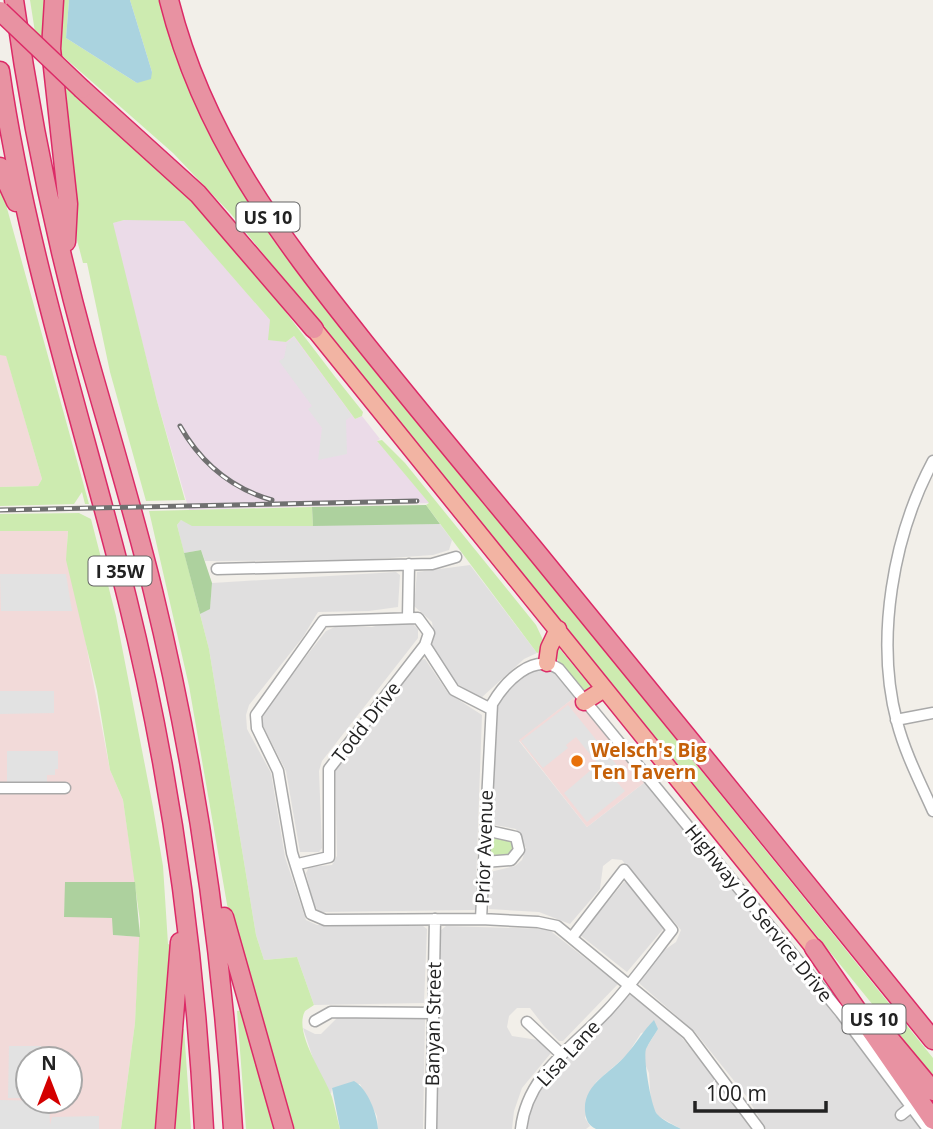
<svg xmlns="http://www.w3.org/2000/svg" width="933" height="1129" viewBox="0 0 933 1129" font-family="'Open Sans',sans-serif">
<rect width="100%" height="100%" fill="#f2efe9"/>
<!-- residential -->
<path fill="#e0dfdf" d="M181 520 199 526 440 524 452 540 449 550 433 555 360 560 205 561 201 550 184 553 177 525Z
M470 565 537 653 524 659 481 698 454 682 431 646 434 635 432 622 414 606 417 572Z
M396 572 400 575 398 607 369 611 318 612 303 637 249 705 246 715 247 729 271 773 285 857 306 920 317 925 423 926 427 929 424 1003 314 1005 297 957 264 960 256 935 209 649 200 614 210 608 212 583Z
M386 623H412L418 629V638L322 761 319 771 322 848 319 852H300L286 771 262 724 261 714 326 631 337 626 372 627Z
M425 659 448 693 482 715 475 910 320 912 314 906 306 873 309 867 332 865 337 856 335 770 420 660Z
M532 669H553L575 697 519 741 587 827 645 782 824 999 924 1129H766L747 1097 695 1032 640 984 639 979 663 951 676 942 681 930 622 860 612 859 603 866 600 889 570 924 539 912 489 909 490 872 515 866 522 860 526 848 516 829 495 825 492 820 497 708 507 690Z
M624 882 629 883 664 928 627 972 580 935Z
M446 926 548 929 618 984 563 1041H559L544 1026 530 1008H517L509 1016 507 1027 512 1036 538 1040 551 1053 522 1088 514 1111 512 1129H435L440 931Z
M629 994 659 1016 682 1038 734 1101 751 1129H681L658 1116 651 1104 649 1073 645 1064V1050L658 1029 641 1033 627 1055 596 1082 585 1118 590 1126 586 1129H526L531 1103 545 1078Z
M338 1017 425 1019 423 1129H378L377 1116 360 1084 332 1088 331 1094 318 1074 303 1028 315 1034H321Z"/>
<!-- commercial -->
<path fill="#f2dad9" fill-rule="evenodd" d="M0 355H6L42 479 38 486 0 487Z
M0 531H68L67 544 110 770 123 800 135 882H66L64 916 113 918V935L140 937 135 1023 121 1129H0ZM28 1059H70V1101H28Z
M575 697 645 782 587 827 519 740Z"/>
<!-- industrial -->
<path fill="#ebdbe8" d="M124 220H184L270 320 272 339 286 342 294 336 355 419 362 416 380 439 377 441 430 503 189 510 157 401 112 223Z"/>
<!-- grass -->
<path fill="#cdebb0" d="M30 0H50L48 45 35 32Z
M59 0H69L66 38 137 83 152 72 130 0H160C189 91 216 156 270 236L933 1058V1079L231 214 173 153 57 51Z
M59 81C106 122 158 160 200 206 258 271 308 344 363 412L362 416 355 419 294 336 286 342 268 340 270 320 184 221 124 220 113 223 157 401 185 500 146 501 110 372 87 263H83L77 240Z
M0 183 89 504H85L82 492 74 504 0 506V487L38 486 42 479 6 356 0 355Z
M382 440 405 463 536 625 544 642 543 651 537 653 426 505 429 503 377 441Z
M312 507 313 526H192L181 520 177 525 209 649 256 935 264 960 297 957 314 1005 305 1011C293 1033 325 1076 332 1097 335 1108 337 1118 340 1129H293L273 1073 228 910 189 686 149 511Z
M79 513 91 519 116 616 153 807 163 866 168 944 173 946 160 1129H121L135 1023 140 921 123 800 110 770 97 691 66 560 68 531H0V514Z
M558 647 595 691 580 692 555 656Z
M490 847a11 11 0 1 1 22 0a11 11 0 1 1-22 0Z
M245 1010 279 1129H246L237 1011Z
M179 1028 184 1029 191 1129H169Z"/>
<!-- forest -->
<path fill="#add19e" d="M426 505 440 524 313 526 312 507Z
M201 550 212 583 210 609 200 614 184 553Z
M65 882H135L140 937 113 935 112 918 64 917Z"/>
<!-- parking -->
<path fill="#e2e2e2" d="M294 338 352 416 346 420 347 454 318 460 322 428 308 409 312 406 279 361 284 358 287 343Z
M0 574H66L72 611H1Z
M0 691H54V713L0 714Z
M568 705 624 774 616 781 625 791 587 822 564 793 598 764 576 737 566 745 568 748 543 768 521 741Z
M7 751H58V769H55V775H47V782H7Z
M9 1046H41V1059H28V1098H8Z
M0 1100 49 1101 50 1125 52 1117 99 1116V1129H0Z"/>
<!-- water -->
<path fill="#aad3df" d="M69 0H130L152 72 151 79 137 83 66 38Z
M654 1020 658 1029C654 1036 649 1042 646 1049 643 1058 651 1106 657 1114 663 1121 674 1125 681 1129H596C588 1125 586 1120 585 1111 583 1084 611 1073 626 1055 636 1044 643 1031 654 1020Z
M354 1081C368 1089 377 1114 378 1129H340L332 1088Z"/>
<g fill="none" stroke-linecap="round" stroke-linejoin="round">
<!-- minor casing -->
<g stroke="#a9a9a9" stroke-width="13">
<path id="minor" d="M933 461C893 536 875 639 897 722 905 753 920 782 933 811
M217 569 432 564 456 557
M408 617 409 564
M425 645 454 690 491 709
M896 720 933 713
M0 788H65
M484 862 511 860 519 850 516 837 485 830
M298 864 329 857V769L425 645 429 633 418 618 323 621 256 715 257 728 278 771 292 853 311 914 325 920 481 919 538 922 557 926 688 1034 759 1129
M481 919 492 704C505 682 533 652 559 669L841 1013 928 1129
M315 1021 331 1012 433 1013
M527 1022 561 1054
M901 1115 911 1107
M431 1129 435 919
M521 1129C527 1074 574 1047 608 1010 631 985 651 957 672 930L624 870 573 936"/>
</g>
<!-- trunk casing -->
<g stroke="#dc2a67" stroke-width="19">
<path id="trunk" d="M314 329 814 948
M547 663 549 648 558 629
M584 702 604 689"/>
</g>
<!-- motorway casing -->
<g stroke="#dc2a67" stroke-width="21">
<path id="motorway" d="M14 0C30 116 54 233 85 346 108 428 133 509 153 591 196 768 222 947 233 1129
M54 0 51 49 68 204 66 242
M169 0C203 136 278 234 364 342 420 412 477 480 534 549 668 712 800 876 933 1040
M0 71C26 251 83 422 127 598 170 771 195 951 204 1129
M82 89 198 194 314 329
M0 167 16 202
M224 917 284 1129
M814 948 933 1120
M883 1031 933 1091
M165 1129 180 942"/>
</g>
<!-- minor -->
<use href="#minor" stroke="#fff" stroke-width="10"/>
<!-- trunk -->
<use href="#trunk" stroke="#f2b4a3" stroke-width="16"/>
<!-- motorway -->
<use href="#motorway" stroke="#e892a2" stroke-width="18"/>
<!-- rail casing -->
<g stroke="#707070" stroke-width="5">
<path id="rail" d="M180 426C201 463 230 488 272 500
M0 510 417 501"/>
</g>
<!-- rail -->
<use href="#rail" stroke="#fff" stroke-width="2.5" stroke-dasharray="8" stroke-linecap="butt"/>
<!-- motorway-bridge casing -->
<g stroke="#dc2a67" stroke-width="21" stroke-linecap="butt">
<path id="motorway-bridge" d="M0 11 82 89"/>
</g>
<!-- motorway-bridge -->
<use href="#motorway-bridge" stroke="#e892a2" stroke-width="18"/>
</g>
<!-- markers -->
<circle fill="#e8710a" stroke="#fff" stroke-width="2.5" cx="577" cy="761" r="7"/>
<g text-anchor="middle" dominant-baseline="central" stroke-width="6" stroke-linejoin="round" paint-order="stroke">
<!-- shield labels -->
<g fill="#fff" stroke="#646464" stroke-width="2">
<rect x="236.5" y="202.5" width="63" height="29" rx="5"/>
<rect x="88.5" y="556.5" width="63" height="29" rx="5"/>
<rect x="842.5" y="1004.5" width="63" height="29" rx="5"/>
</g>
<g font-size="18" font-weight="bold" fill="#222">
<text x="268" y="217">US 10</text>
<text x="120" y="571">I 35W</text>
<text x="874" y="1019">US 10</text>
</g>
<!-- street labels -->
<g font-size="19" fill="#222" stroke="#fff">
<text transform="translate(366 722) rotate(-52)">Todd Drive</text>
<text transform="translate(484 847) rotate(-88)">Prior Avenue</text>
<text transform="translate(759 913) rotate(51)">Highway 10 Service Drive</text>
<text transform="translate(433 1024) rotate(-89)">Banyan Street</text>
<text transform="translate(568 1053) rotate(-47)">Lisa Lane</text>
</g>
<!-- food labels -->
<g font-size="19" font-weight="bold" fill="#c56008" stroke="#fff" text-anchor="start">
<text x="591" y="750">Welsch's Big<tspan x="591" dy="22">Ten Tavern</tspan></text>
</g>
</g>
<!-- north arrow -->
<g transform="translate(49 1080)"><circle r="33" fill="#ffffff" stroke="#a7a7a7" stroke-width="2"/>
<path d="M0-5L12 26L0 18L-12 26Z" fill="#d40000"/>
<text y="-10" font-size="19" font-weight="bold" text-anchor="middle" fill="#222222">N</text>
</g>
<!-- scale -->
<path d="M695 1101v10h131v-10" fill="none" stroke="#222222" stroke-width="3.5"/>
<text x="706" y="1101" font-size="21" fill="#222222" stroke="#ffffff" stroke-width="5" paint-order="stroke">100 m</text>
</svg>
